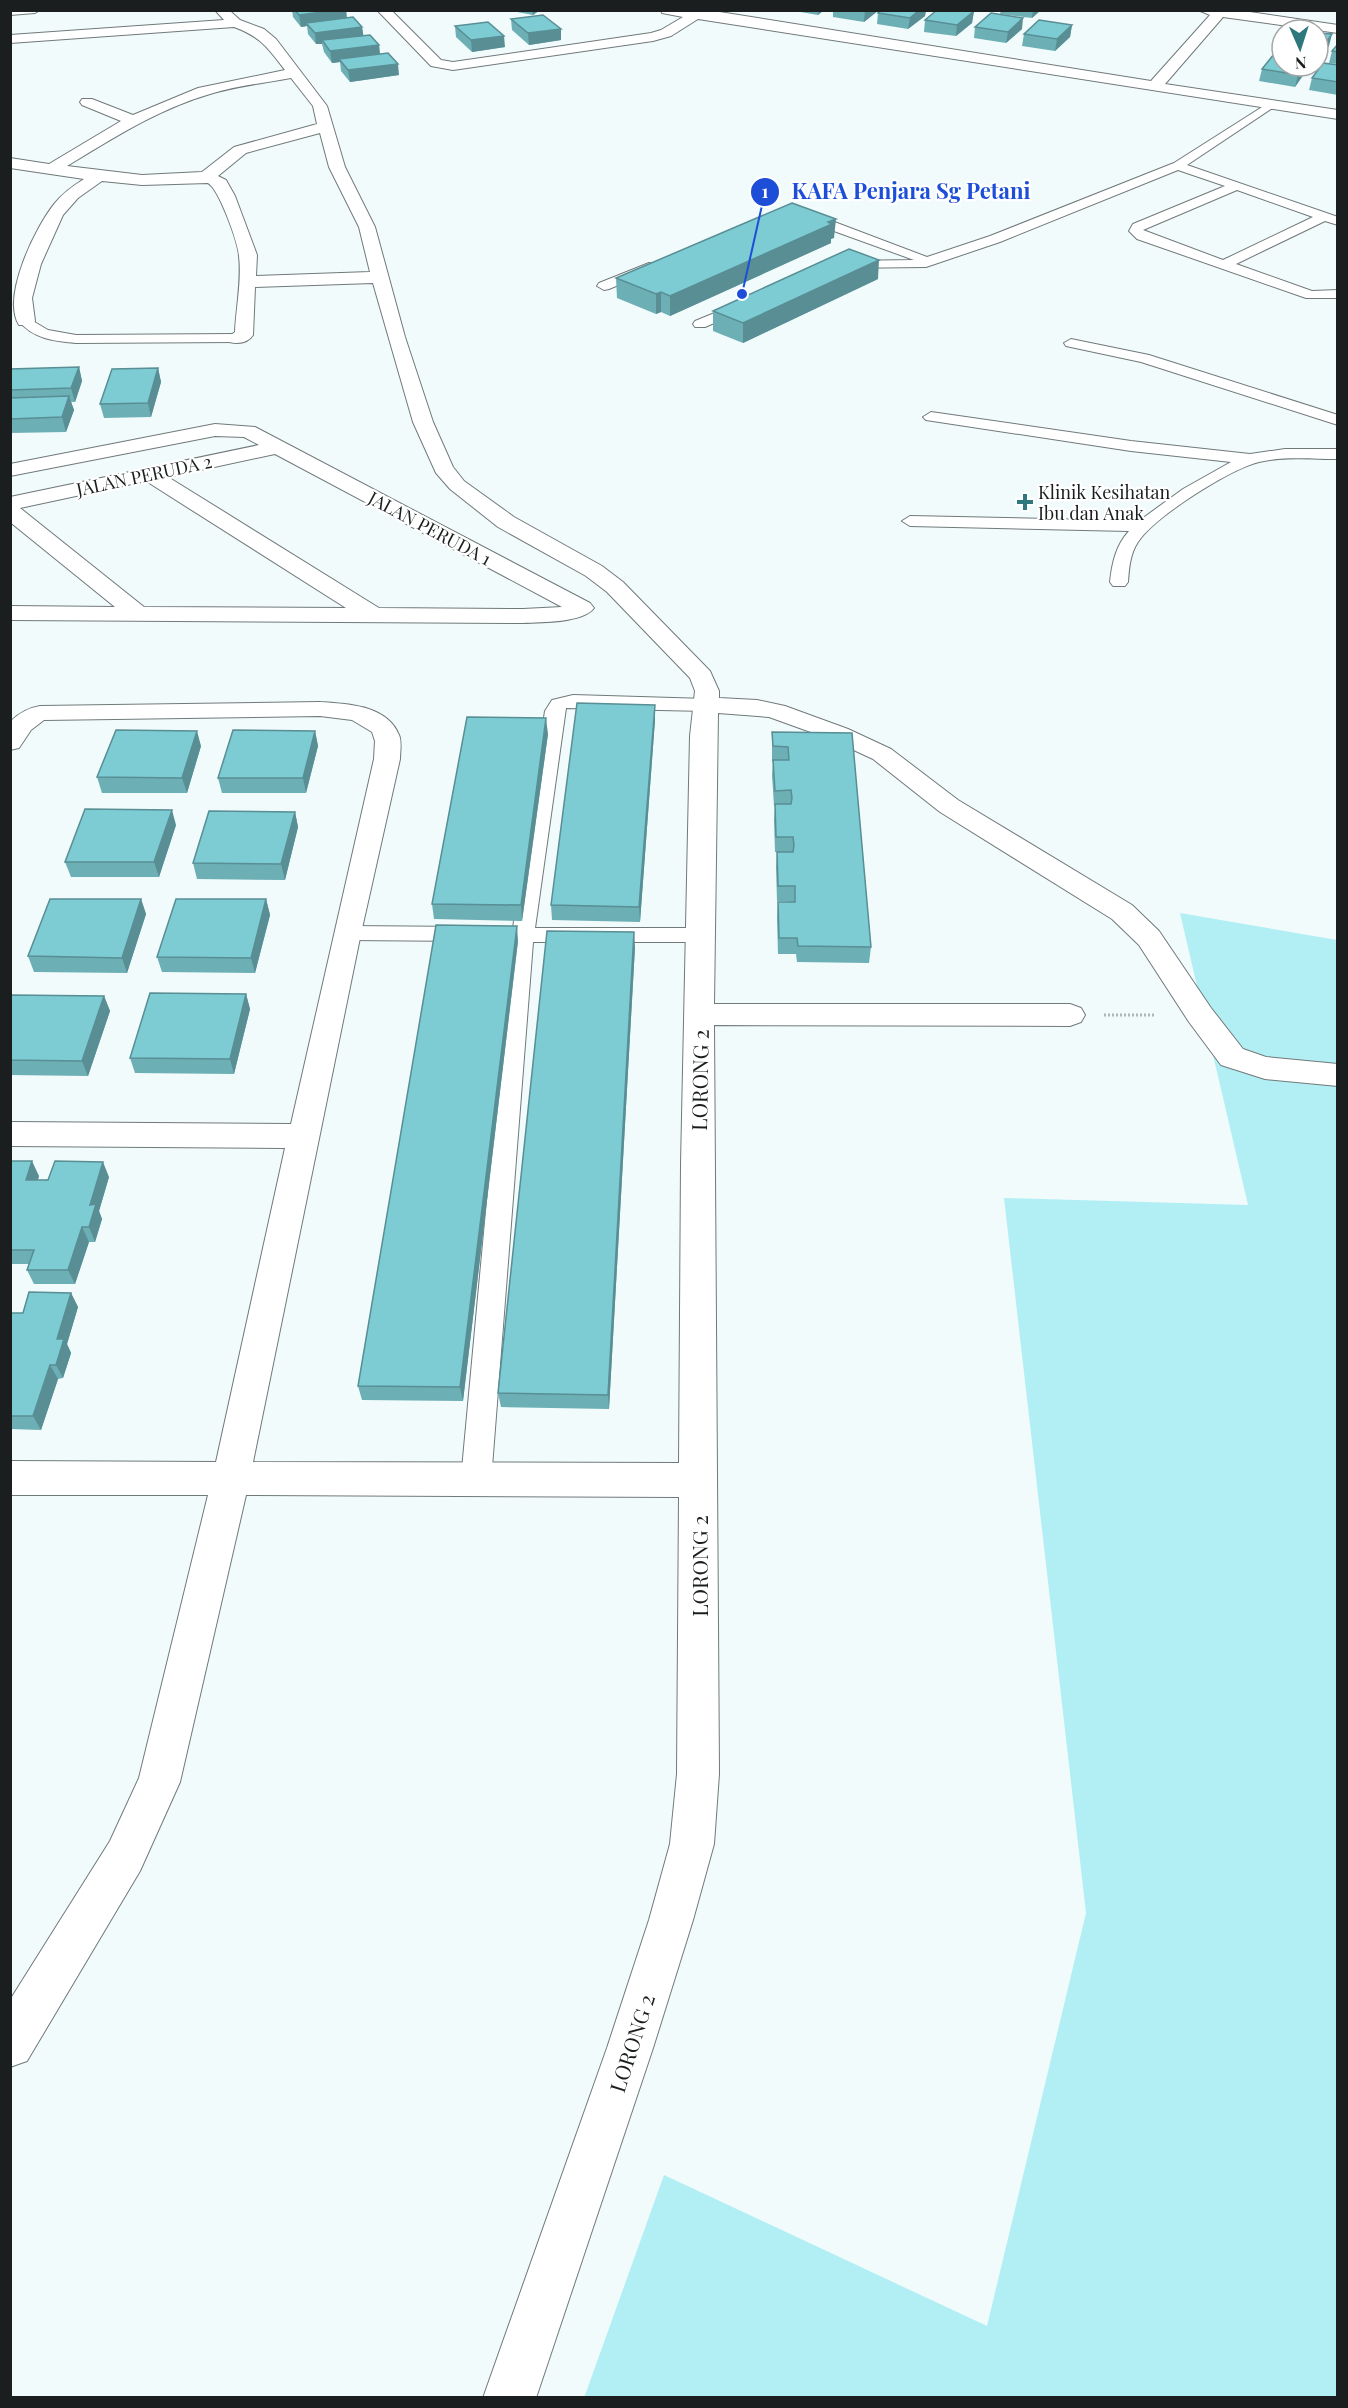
<svg xmlns="http://www.w3.org/2000/svg" width="1348" height="2408" viewBox="0 0 1348 2408" font-family="'Playfair Display',serif">
<rect width="100%" height="100%" fill="#f1fbfc"/>
<!-- green -->
<path fill="#b1eff4" d="M1180 913 1337 940V2397L584 2398 664 2175 987 2326 1086 1913 1004 1198 1248 1205Z"/>
<g fill="none" stroke-linecap="round" stroke-linejoin="round">
<!-- service casing -->
<g stroke="#71797a" stroke-width="2">
<path id="service" d="M10 10H40L35 13 10 15Z
M1270 102 1274 103V107L1187 165 1338 217V225L1325 221 1236 264 1312 291 1338 290V298H1306L1137 239 1129 231 1133 224 1225 186 1178 170 1000 242 926 267 839 268 837 265 844 261 914 260 798 218 797 215 798 212H808L927 257 990 236 1174 163ZM1237 190 1313 217 1223 260 1143 230Z
M649 263 654 264 656 267 654 270 609 289 604 290 597 286 599 283Z
M744 301 749 302 751 305 749 308 705 327H695L693 324 695 321Z
M26 317 48 330 76 335 236 334 243 338 236 342 76 343C55 341 33 339 19 321Z
M1071 339 1149 355 1338 415V425L1141 362 1066 346 1064 343Z
M931 412 1131 441 1250 454 1285 449H1338V459C1312 459 1284 456 1259 462 1230 469 1154 517 1138 542 1130 554 1129 568 1128 582L1125 586H1113L1110 582C1112 563 1116 545 1129 531L910 526 902 521 910 516 1139 521 1183 489 1231 462 1131 451 926 420 923 417Z
M573 695 707 699 714 701 717 705 714 709 707 711 566 708 535 928H700L708 930 711 935 708 940 700 942H533L491 1480 486 1489 476 1493 466 1489 461 1480 511 942 500 940 497 935 500 930 513 928 545 711 552 700Z
M347 926 469 927 477 929 480 934 477 939 469 941 347 940 339 938 336 933 339 928Z"/>
</g>
<!-- minor casing -->
<g stroke="#71797a" stroke-width="2">
<path id="minor" d="M215 10H229L240 20 264 29 276 39 327 106 345 167 375 227 405 337 433 422 453 467 464 481 514 517 602 566 623 582 710 671 719 691V698L757 700 785 706 848 729 891 749 958 800 1132 905 1159 931 1211 1008 1243 1049 1266 1057 1338 1064V1086L1265 1079 1221 1065 1189 1022 1139 945 1112 919 940 812 873 759 830 739 769 717 718 713 714 1004H1070L1081 1008 1085 1015 1081 1022 1070 1026 714 1025 719 1774 714 1844 693 1920 653 2048 536 2398H483L607 2048 649 1920 670 1844 677 1774 679 1497 246 1495 180 1782 140 1871 27 2061 10 2067V2000L110 1841 139 1778 208 1495H10V1461L216 1462 285 1148 10 1146V1122L291 1124 374 759 375 741 372 732 352 720 320 716 44 720 31 730 19 748 10 750V722C19 713 28 708 40 706L320 702C348 704 387 705 399 735 402 742 400 752 400 759L361 933 253 1462 679 1463 681 1164 690 736 695 691 690 678 607 592 586 576 498 527 450 489 436 473 413 422 373 283 255 287 253 335C248 343 238 344 229 342L227 338 235 332C236 308 242 280 239 256 238 242 219 189 208 183L142 185 102 181 78 198 63 215 41 264 32 298 35 321 33 325H19C1 297 36 226 55 203 63 193 73 186 84 179L10 168V158L49 164 121 121 82 105 80 102 82 99H92L133 115 198 88 285 70C268 48 261 37 234 27L10 43V35L224 20ZM291 78 313 106 317 124 234 147 202 172 142 175 67 166C112 139 158 109 210 94 236 86 264 83 291 78ZM320 133 329 167 359 227 370 272 256 276 257 255 235 196 226 180 218 176 246 153Z
M377 10H391L441 60 453 62 651 33 661 30 683 17 662 13 661 10H707L1151 81 1210 15 1198 10H1236L1338 25V33L1223 17 1165 84 1338 110V119L698 19 671 36 653 41 453 70 431 66Z
M215 424 255 427 590 603 594 608C583 623 541 622 523 623L10 620V606L115 607 10 522V497L259 445 244 437 215 436 10 476V464ZM275 454 562 607 523 609 379 608 168 477ZM146 481 346 608 144 607 20 508Z"/>
</g>
<!-- path -->
<path stroke="#b0b7b8" stroke-width="3" stroke-dasharray="2 2" stroke-linecap="butt" d="M1104 1015H1156"/>
<!-- service -->
<use href="#service" fill="#fff" fill-rule="evenodd"/>
<!-- minor -->
<use href="#minor" fill="#fff" fill-rule="evenodd"/>
</g>
<!-- wall -->
<path fill="#6cafb5" d="M292 10H346L347 18 362 27 363 35 379 45 380 54 399 75 350 82 341 71 340 62 332 63 324 52 322 44H316L308 34 307 26 301 27 293 17Z
M506 10H540L533 15Z
M789 10H824L818 15Z
M833 10H879L864 22 833 17Z
M881 10H926L925 16 908 29 877 24 878 13Z
M1001 10H1041L1032 18 1000 14Z
M974 11 972 23 956 36 924 32 925 20Z
M511 19 561 40 529 45 512 30Z
M1072 25 1070 37 1055 51 1022 46 1024 34Z
M455 26 505 47 472 52 456 37Z
M975 27 1022 29 1006 43 974 38Z
M1318 33 1329 46 1318 60Z
M1338 44V64L1329 63 1332 51Z
M1338 65V95L1309 90 1312 78Z
M1282 66H1308L1306 71 1295 87 1259 81 1262 69Z
M834 238 831 239V243L670 316 661 312 656 314 617 298 616 278Z
M878 279 743 343 713 331V311Z
M79 367 82 381 75 402H71L74 410 66 432 10 433V369Z
M158 368 161 382 151 417 104 418 100 404Z
M655 705V720L640 922 552 920 551 905Z
M315 731 318 746 306 793H222L218 778Z
M772 732 852 733 871 947 869 963 797 962 796 954H778L777 917 778 902 794 901H777L776 867 777 852H775L774 820 775 806H774L772 775 773 762H772Z
M548 734 522 921 434 919 432 904Z
M201 746 187 793H102L97 777Z
M295 812 298 827 285 880 197 879 193 863Z
M176 825 159 877H71L65 862Z
M141 899 146 914 127 973 34 972 28 956Z
M266 899 270 915 255 973 162 972 157 957Z
M518 941 463 1401 362 1400 358 1386Z
M635 947 609 1409 501 1407 498 1393Z
M246 994 250 1009 234 1074 135 1073 130 1058Z
M10 995 104 996 110 1011 88 1076 10 1075Z
M10 1161 39 1176 38 1180 109 1177 99 1211 102 1219 95 1242H89L75 1284H34L27 1270 29 1264H10Z
M71 1293 78 1307 67 1344 71 1353 63 1378 58 1379 41 1430 10 1429V1313H23Z"/>
<!-- shaded-wall -->
<path fill="#588e94" d="M338 10H346L347 21 306 23 307 26 301 27 299 15Z
M532 10H540L533 15Z
M819 10H824L818 15Z
M865 10H879L864 22Z
M919 10H926L925 16 908 29 910 18Z
M1033 10H1041L1032 18Z
M974 11 972 23 956 36 957 25Z
M1023 18 1022 29 1006 43 1008 32Z
M1072 25 1070 37 1055 51 1057 39Z
M362 27 364 39 322 40V44H316L315 33Z
M561 29V40L529 45 528 33Z
M1332 34 1329 46 1318 61 1321 49Z
M504 36 505 47 472 52 471 40Z
M379 45 380 57 339 59 340 62 332 63 330 51Z
M398 64 399 75 350 82 348 70Z
M1305 66H1308L1306 71 1295 87 1298 75Z
M836 219 834 238 831 239V243L670 316V296Z
M879 260 878 279 743 343V323Z
M661 292V312L656 314V294Z
M79 367 82 381 75 402 71 388Z
M158 368 161 382 151 417 148 403Z
M69 396 74 410 66 432 62 417Z
M655 705V720L640 922 639 907Z
M546 718 548 734 522 921 521 905Z
M197 731 201 746 187 793 182 778Z
M315 731 318 746 306 793 303 778Z
M172 810 176 825 159 877 154 862Z
M295 812 298 827 285 880 281 864Z
M141 899 146 914 127 973 122 958Z
M266 899 270 915 255 973 251 958Z
M517 926 518 941 463 1401 460 1387Z
M634 932 635 947 609 1409 608 1395Z
M246 994 250 1009 234 1074 230 1059Z
M104 996 110 1011 88 1076 82 1061Z
M32 1161 39 1176 33 1195 26 1180Z
M103 1162 109 1177 99 1211 102 1219 95 1242 89 1227 90 1205Z
M82 1227 89 1242 75 1284 68 1270Z
M71 1293 78 1307 67 1344 71 1353 63 1378 56 1365 57 1339Z
M50 1365 58 1379 41 1430 33 1416Z"/>
<!-- building -->
<path fill="#7dcbd3" stroke="#588e94" stroke-width="1.5" d="M295 10H338L299 15Z
M881 10H919L910 18 878 13Z
M937 10H967L974 11 957 25 925 20Z
M991 13 1023 18 1008 32 975 27Z
M543 15 561 29 528 33 511 19Z
M353 17 362 27 315 33 306 23Z
M1039 20 1072 25 1057 39 1024 34Z
M488 22 504 36 471 40 455 26Z
M1318 33 1332 34 1321 49 1318 48Z
M370 35 379 45 330 51 322 40Z
M1338 44V52L1332 51Z
M388 53 398 64 348 70 339 59Z
M1274 54 1282 56V66H1305L1298 75 1262 69Z
M1323 63 1338 65V82L1312 78Z
M792 203 836 219 828 222 832 224 670 296 661 292 656 294 616 278Z
M849 249 879 260 743 323 713 311Z
M79 367 71 388 10 390V369Z
M158 368 148 403 100 404 112 369Z
M69 396 62 417 10 419V398Z
M577 703 655 705 639 907 551 905Z
M467 717 546 718 521 905 432 904Z
M116 730 197 731 182 778 97 777Z
M233 730 315 731 303 778H218Z
M772 732 852 733 871 947 798 946 797 938H779L778 902H795V886H778L777 852H793L794 845 793 837H776L775 804H791L792 798 791 790 775 791 773 760H789L788 747 773 746Z
M85 809 172 810 154 862H65Z
M209 811 295 812 281 864 193 863Z
M50 899H141L122 958 28 956Z
M176 899H266L251 958 157 957Z
M436 925 517 926 460 1387 358 1386Z
M547 931 634 932 608 1395 498 1393Z
M150 993 246 994 230 1059 130 1058Z
M10 995 104 996 82 1061 10 1060Z
M10 1161H32L26 1180H48L55 1161 103 1162 90 1205 96 1204 89 1227H82L68 1270H27L34 1250H10Z
M29 1292 71 1293 57 1339H64L56 1365H50L33 1416H10V1313H23Z"/>
<!-- markers -->
<path fill="#2d777d" stroke="#fff" stroke-width="2" d="M1022 493h6v6h6v6h-6v6h-6v-6h-6v-6h6z"/>
<g text-anchor="middle" dominant-baseline="central" stroke-width="4.5" stroke-linejoin="round" paint-order="stroke">
<!-- far-street labels -->
<g font-size="18" fill="#1b1e1f" stroke="#fff">
<text transform="translate(144 475) rotate(-12)">JALAN PERUDA 2</text>
<text transform="translate(430 528) rotate(28)">JALAN PERUDA 1</text>
</g>
<!-- far-poi labels -->
<g font-size="18" fill="#1b1e1f" stroke="#fff" text-anchor="start">
<text x="1038" y="492">Klinik Kesihatan<tspan x="1038" dy="21">Ibu dan Anak</tspan></text>
</g>
<!-- street labels -->
<g font-size="21" fill="#1b1e1f" stroke="#fff">
<text transform="translate(699 1080) rotate(-89)">LORONG 2</text>
<text transform="translate(699 1566) rotate(-90)">LORONG 2</text>
<text transform="translate(631 2043) rotate(-72)">LORONG 2</text>
</g>
</g>
<!-- callouts -->
<path fill="none" stroke="#1d4ed8" stroke-width="2" d="M742 294L765 192"/>
<g fill="#1d4ed8" stroke="#fff" stroke-width="2">
<circle cx="742" cy="294" r="6"/>
<circle cx="765" cy="192" r="15"/>
</g>
<g font-size="18" text-anchor="middle" font-weight="bold" fill="#fff">
<text x="765" y="198">1</text>
</g>
<g font-size="22" text-anchor="middle" font-weight="bold" fill="#1d4ed8" stroke="#fff" stroke-width="4.5" stroke-linejoin="round" paint-order="stroke">
<text x="911" y="199">KAFA Penjara Sg Petani</text>
</g>
<!-- border -->
<rect width="1348" height="2408" fill="none" stroke="#1b1e1f" stroke-width="24"/>
<!-- north arrow -->
<g transform="translate(1300 48) rotate(177)"><circle r="28" fill="#ffffff" stroke="#a4a5a5" stroke-width="1.5"/>
<path d="M0-4.5L10 22L0 15L-10 22Z" fill="#2d777d"/>
<text y="-9" font-size="16" font-weight="bold" text-anchor="middle" fill="#1b1e1f">N</text>
</g>
</svg>
